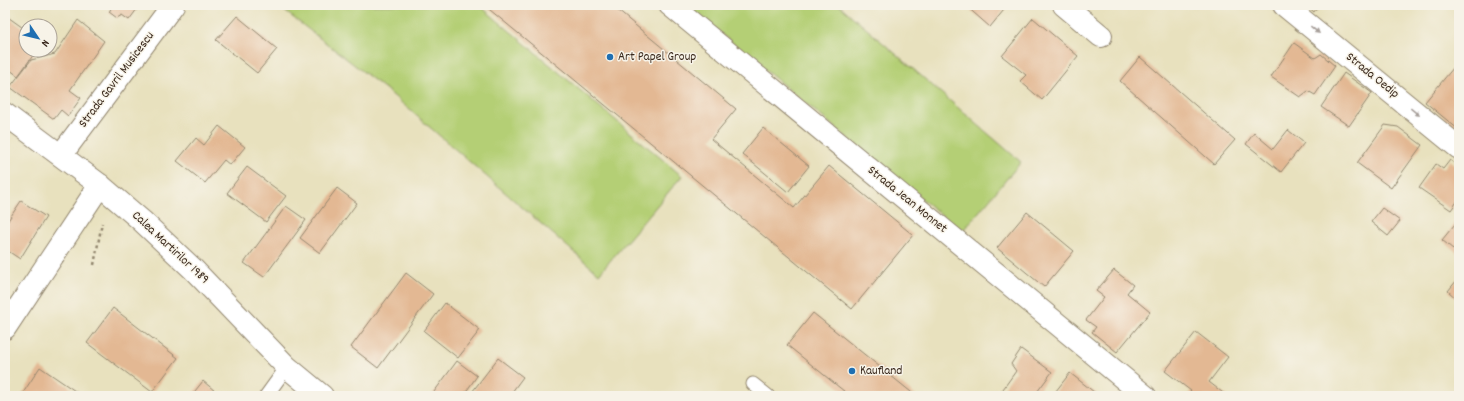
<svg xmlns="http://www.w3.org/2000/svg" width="1464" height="401" viewBox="0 0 1464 401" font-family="Dekko,sans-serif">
<rect width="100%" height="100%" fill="#f7f3e8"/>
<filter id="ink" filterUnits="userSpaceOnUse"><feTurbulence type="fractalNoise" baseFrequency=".025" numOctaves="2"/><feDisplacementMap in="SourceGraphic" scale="8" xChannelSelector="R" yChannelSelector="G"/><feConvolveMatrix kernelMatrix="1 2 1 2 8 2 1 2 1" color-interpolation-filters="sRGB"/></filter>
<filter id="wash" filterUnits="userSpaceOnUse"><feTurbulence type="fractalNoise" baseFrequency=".012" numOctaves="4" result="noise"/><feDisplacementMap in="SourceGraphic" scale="16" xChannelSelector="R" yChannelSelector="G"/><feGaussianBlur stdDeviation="0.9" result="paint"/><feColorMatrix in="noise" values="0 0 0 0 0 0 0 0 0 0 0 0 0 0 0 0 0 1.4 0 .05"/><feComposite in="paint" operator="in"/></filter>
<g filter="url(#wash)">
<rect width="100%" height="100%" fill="#e8e1be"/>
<!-- green -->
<path fill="#b4cf75" stroke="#787c4a" d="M277 5H479L682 176 599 274 388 91Z
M686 5H839L1021 162 962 232Z"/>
<g id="blocks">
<!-- building -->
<path fill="#e3b893" d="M113 5H140L129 20 122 15 117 18 109 12Z
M484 5H611L736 109 711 139 794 208 829 166 913 235 852 309Z
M965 5H1008L990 27Z
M1306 5H1319L1314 12Z
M5 15 26 30V50H37L18 76 5 66Z
M237 16 277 49 257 73 216 40Z
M1033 18 1078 56 1042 100 1020 81 1026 75 1002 56Z
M78 20 104 41 70 90 81 98 68 116 61 110 54 119 10 87 31 60 55 54Z
M1294 43 1315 58 1321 54 1335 66 1315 95 1308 91 1300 97 1271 77Z
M1140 57 1235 140 1214 164 1120 81Z
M1459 61V130L1425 102Z
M1344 73 1372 93 1349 126 1321 107Z
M1385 125 1398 127 1422 145 1391 188 1357 163Z
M219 126 245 147 230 165 224 160 205 183 177 161 196 138 204 145Z
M763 128 809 166 788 192 742 154Z
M1288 130 1304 143 1281 172 1246 144 1254 133 1273 149Z
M1450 160 1459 167V199L1451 210 1419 188 1436 164 1443 169Z
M247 167 286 196 266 222 227 193Z
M337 188 357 203 320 253 300 238Z
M21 201 46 217 20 259 5 249V246L9 239 5 236V225Z
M286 206 306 220 264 277 244 263Z
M1382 208 1400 221 1388 236 1371 222Z
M1027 212 1074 251 1044 287 997 248Z
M1459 219V254L1442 240Z
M1114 270 1133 285 1127 293 1150 312 1117 352 1092 332 1096 327 1086 320 1104 297 1096 291Z
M406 273 433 294 378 368 351 347Z
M1457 280 1459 281V301L1448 291Z
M445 303 480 330 458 358 424 331Z
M113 308 178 358 152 392 87 343Z
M813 313 916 396H850L787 345Z
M1196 332 1228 357 1209 382 1227 396H1187L1191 391 1165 371Z
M1021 349 1052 372 1034 396H998L1016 371 1011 364Z
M498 358 523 377 509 396H469Z
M457 361 477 376 463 396H431Z
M40 367 78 393 76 396H21Z
M1070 373 1099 396H1052Z
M203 381 221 396H191Z"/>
</g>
</g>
<g filter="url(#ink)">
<use href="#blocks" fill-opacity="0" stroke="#92866e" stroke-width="1"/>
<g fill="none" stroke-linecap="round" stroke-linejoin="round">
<!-- service casing -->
<g stroke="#92866e" stroke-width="15">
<path id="service" d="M753 384 768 396
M266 396 287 367"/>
</g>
<!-- minor casing -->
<g stroke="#92866e" stroke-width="24">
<path id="minor" d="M670 5 1145 396
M1064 5 1101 36
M1284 5 1459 148"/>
</g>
<!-- tertiary casing -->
<g stroke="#92866e" stroke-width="24">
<path id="tertiary" d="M61 155 173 5
M5 328 100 185"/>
</g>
<!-- secondary casing -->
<g stroke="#92866e" stroke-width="24">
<path id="secondary" d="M5 114 100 185 142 221 193 269 287 367 322 396"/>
</g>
<!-- path -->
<path stroke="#92866e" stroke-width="2.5" stroke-dasharray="3 3" stroke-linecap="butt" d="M94 265 102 223"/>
<!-- service -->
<use href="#service" stroke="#fff" stroke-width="13"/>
<!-- minor -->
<use href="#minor" stroke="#fff" stroke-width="22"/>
<!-- tertiary -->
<use href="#tertiary" stroke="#fff" stroke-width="22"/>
<!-- secondary -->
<use href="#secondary" stroke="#fff" stroke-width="22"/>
</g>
<!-- one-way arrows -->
<defs><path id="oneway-solid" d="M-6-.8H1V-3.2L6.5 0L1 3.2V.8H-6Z"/></defs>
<g fill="#a79f9a">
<use href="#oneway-solid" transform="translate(1315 30) rotate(39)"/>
<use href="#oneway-solid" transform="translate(1415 112) rotate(39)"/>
</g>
</g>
<!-- markers -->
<g fill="#1f6fb2" stroke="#f7f3e8" stroke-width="1.5">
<circle cx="610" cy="57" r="4"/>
<circle cx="852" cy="371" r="4"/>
</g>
<g text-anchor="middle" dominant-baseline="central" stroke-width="3" stroke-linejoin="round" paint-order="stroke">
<!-- poi labels -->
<g font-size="13" fill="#3b2a1e" stroke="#f7f3e8" text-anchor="start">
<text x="618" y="57">Art Papel Group</text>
<text x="860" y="371">Kaufland</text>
</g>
<!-- street labels -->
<g font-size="13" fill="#3b2a1e" stroke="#f7f3e8">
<text transform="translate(1372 76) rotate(39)">Strada Oedip</text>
<text transform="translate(117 80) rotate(-53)">Strada Gavril Musicescu</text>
<text transform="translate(907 200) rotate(39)">Strada Jean Monnet</text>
<text transform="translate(170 248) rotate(43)">Calea Martirilor 1989</text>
</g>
</g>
<!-- margin -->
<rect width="1464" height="401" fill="none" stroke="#f7f3e8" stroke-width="20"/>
<!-- north arrow -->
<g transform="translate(38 38) rotate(125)"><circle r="19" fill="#f7f3e8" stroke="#aca397"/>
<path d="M0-3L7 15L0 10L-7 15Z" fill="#1f6fb2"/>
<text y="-6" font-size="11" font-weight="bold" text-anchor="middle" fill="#3b2a1e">N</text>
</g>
</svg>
